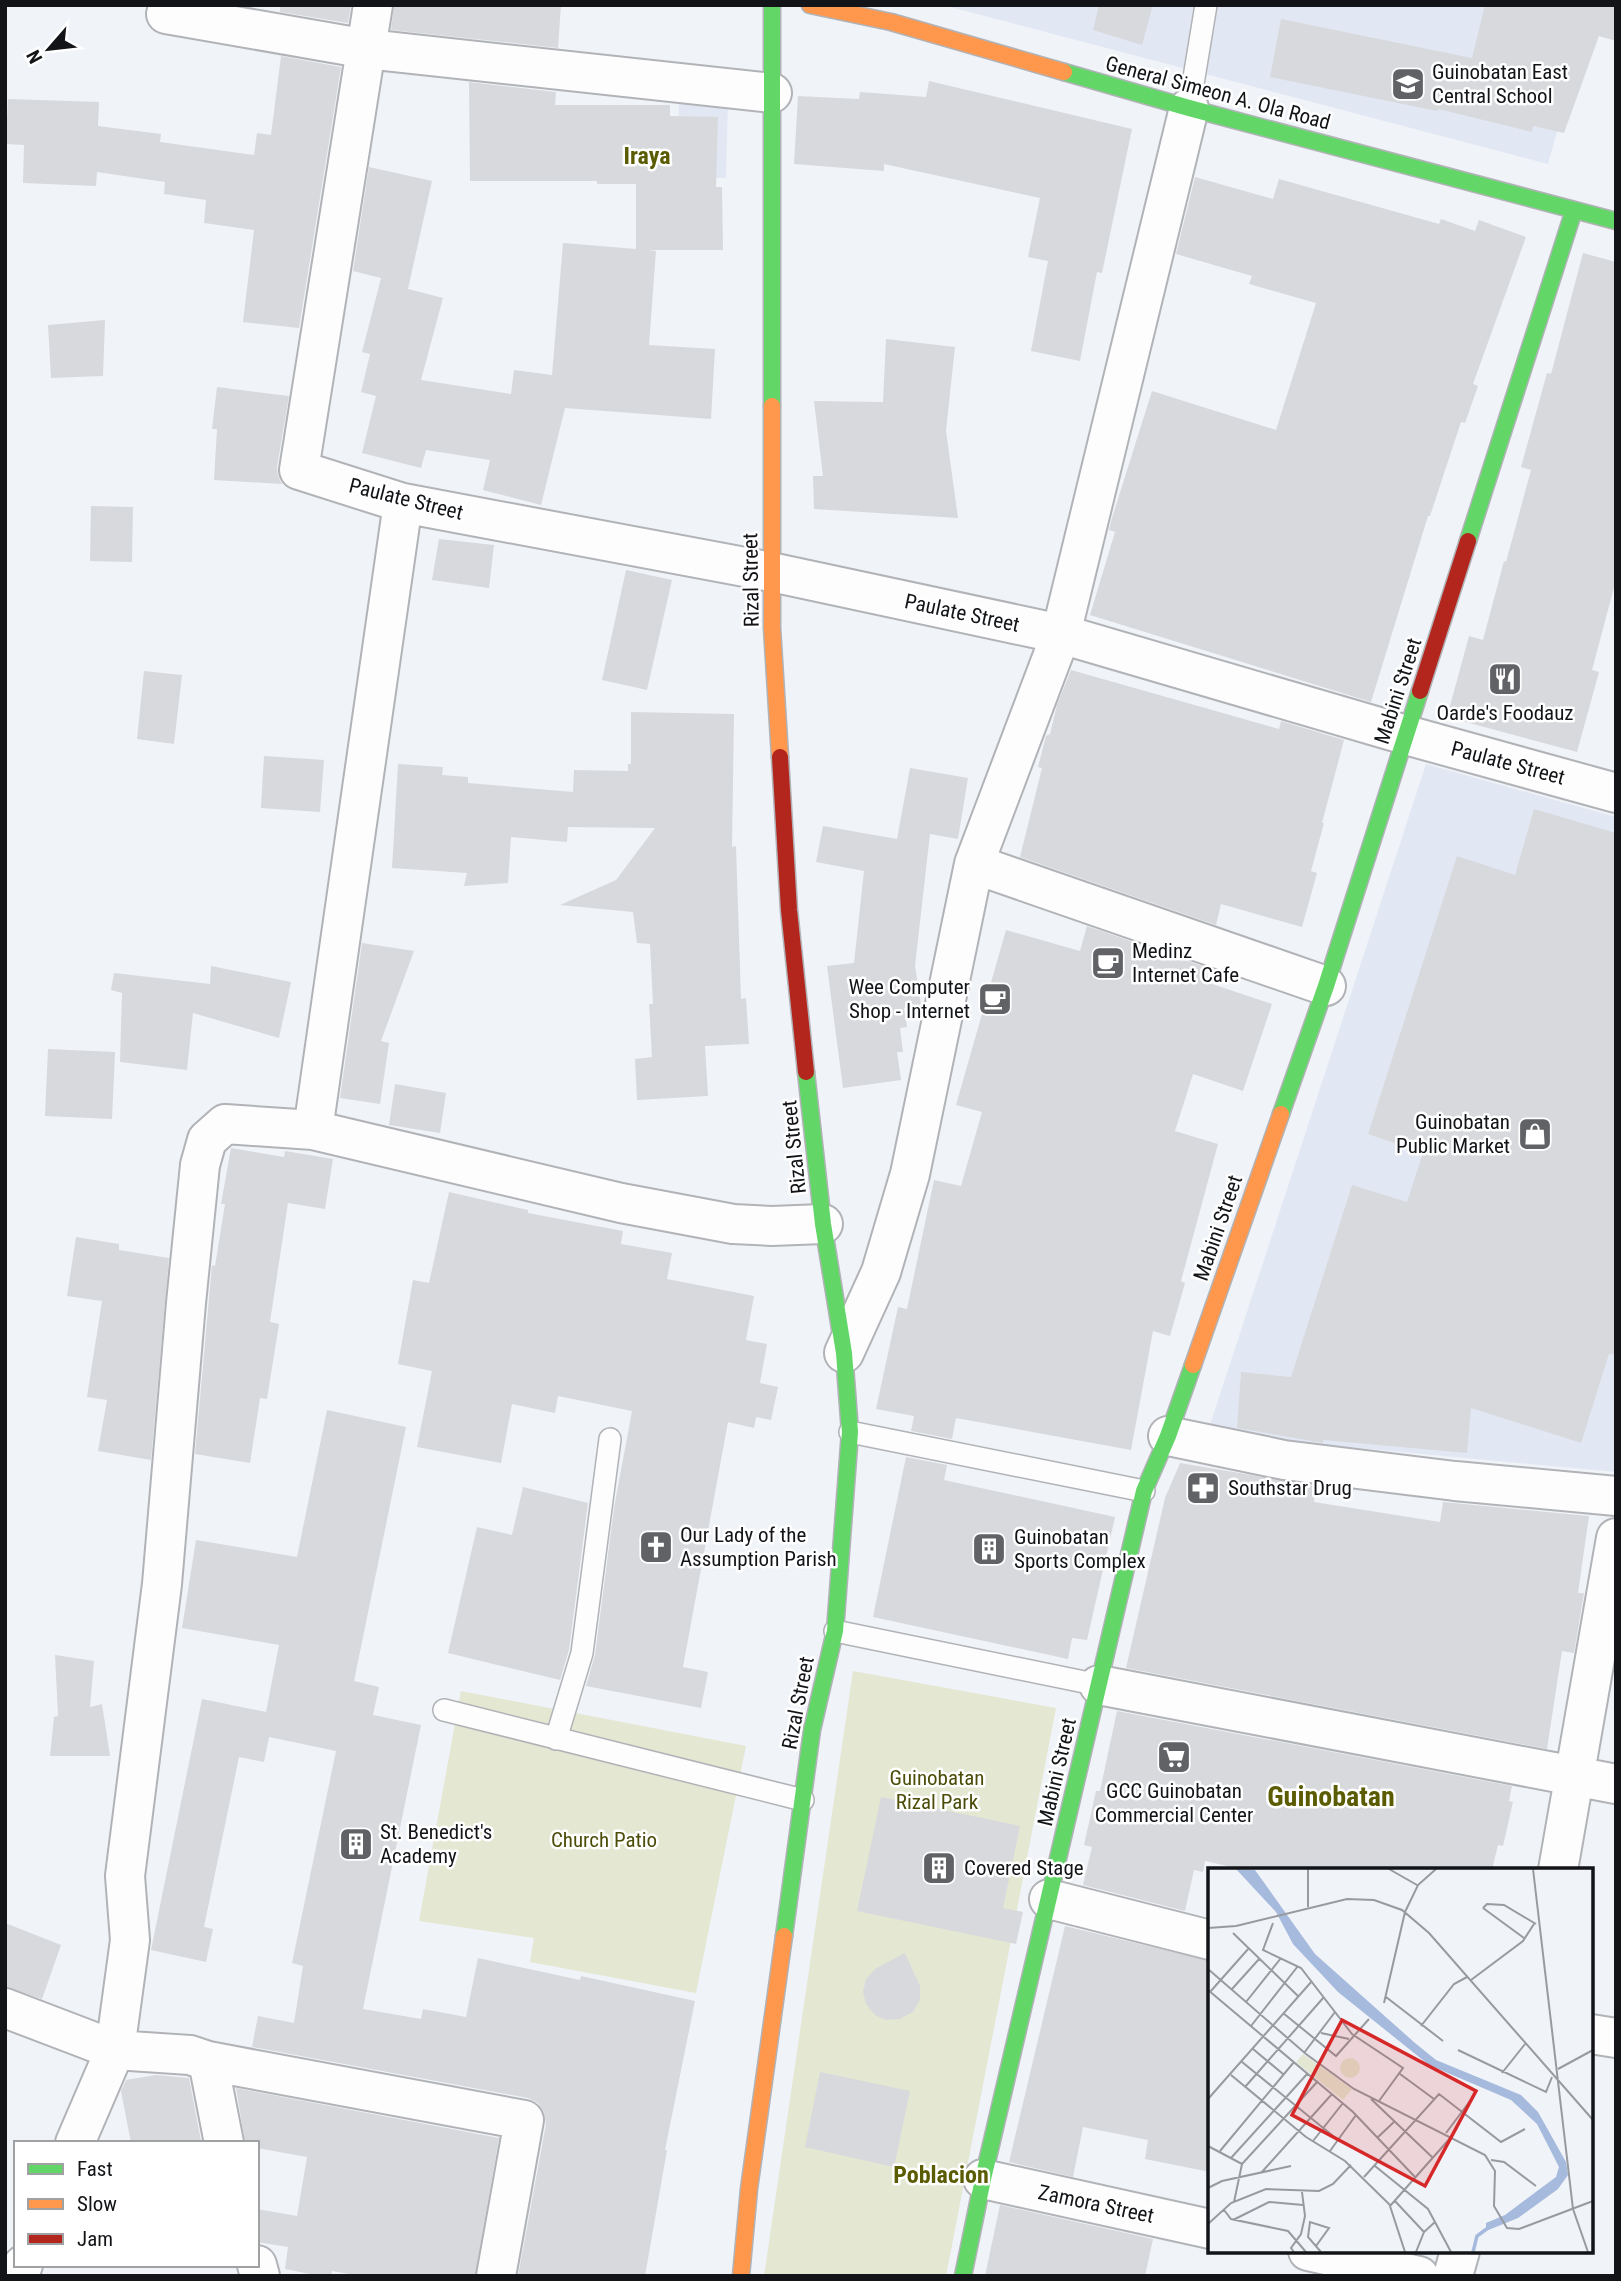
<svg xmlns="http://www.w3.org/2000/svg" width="1621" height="2281" viewBox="0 0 1621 2281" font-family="'Roboto Condensed',sans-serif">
<rect width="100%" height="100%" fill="#f0f3f8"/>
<!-- built -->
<path fill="#e2e8f3" d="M943 5H1593L1548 164Z
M679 101 728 102 726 178 678 177Z
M1426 764 1616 817V1472L1207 1434Z"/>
<!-- green -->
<path fill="#e4e7d2" d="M853 1671 1056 1708 946 2276H764Z
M461 1691 746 1746 696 1993 530 1962 534 1938 419 1921Z"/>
<!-- building -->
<path fill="#d7d9dd" d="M280 5H351L348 23 280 12Z
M394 5H561L558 48 391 30Z
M1099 5H1153L1142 45 1093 30Z
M1485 5H1616V41L1599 36 1564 133 1533 126 1532 132 1438 109 1437 111 1270 77 1281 19 1472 58Z
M281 56 341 67 299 328 243 322 254 230 204 223 206 200 164 194 165 182 97 172 96 186 23 183 24 145 6 144 8 99 99 102 98 126 161 134 160 142 254 155 257 133 271 135Z
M929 81 1132 129 1102 273 1097 272 1080 361 1031 351 1048 261 1028 257 1040 198 884 164V171L794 164 798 96 859 99 860 92 926 97Z
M469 82 556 92 555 105H670V116L718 117 716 187H722L723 250H649L656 251 649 345 715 349 711 419 565 408 541 505 483 490 490 460 426 450 421 468 362 453 376 396 361 392 370 354 362 352 381 278 353 271 369 167 432 181 408 289 443 298 421 380 511 394 514 370 552 375 563 243 636 249V184H597V181H470Z
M1195 177 1273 199 1279 179 1439 224 1441 219 1475 231 1479 220 1526 237 1473 384 1478 386 1465 423 1461 422 1430 516H1428L1371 702 1090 615 1115 532 1109 530 1112 518 1152 391 1276 430 1316 303 1249 284 1252 276 1176 254Z
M1583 253 1616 262V580L1592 670 1599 672 1577 752 1447 717 1469 636 1483 640 1504 561 1506 562 1531 470 1521 467 1547 373 1551 374Z
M105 320 103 376 51 378 48 325Z
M886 339 955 347 946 431 958 518 814 509 813 476H823L814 401 883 402Z
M217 387 289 396 277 467 278 476 282 484 214 480 217 429H212Z
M91 506 133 507 132 562 90 561Z
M439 539 494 545 489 588 432 580Z
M626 570 672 580 647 690 602 680Z
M1071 670 1279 729 1281 721 1344 740 1322 823H1324L1311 871 1317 873 1302 927 1221 904 1216 925 1020 857 1042 768 1038 767 1046 736 1050 734 1057 705Z
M144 671 182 675 174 744 137 739Z
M631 712 734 714 732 847 736 846 741 999 746 998 749 1044 705 1046 708 1096 637 1100 635 1059 652 1057 649 1004H653L650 944 637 943 633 912 560 905 616 880 655 828 568 827 567 842 511 837 508 883 464 886 467 873 392 868 398 764 443 767 442 775 468 777V783L573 792 574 770 628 771V764H631Z
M264 756 324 760 320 812 261 808Z
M910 768 968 778 958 839 930 834 915 966 921 1005 904 1008 907 1027 900 1028 903 1052H897L901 1080 843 1088 827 966 854 963 864 871 816 862 823 826 897 839Z
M1534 809 1616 833V1355L1609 1354 1581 1443 1471 1408 1467 1453 1323 1440V1443L1237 1428 1241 1372 1291 1377 1352 1185 1407 1202 1423 1153 1368 1134 1457 856 1515 875Z
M1087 926 1205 967 1203 974 1211 977 1209 983 1272 1004 1243 1091 1193 1074 1175 1131 1218 1144 1181 1281 1185 1283 1170 1336 1153 1331 1131 1450 956 1418 952 1439 911 1431 914 1416 876 1409 898 1307 907 1309 934 1180 961 1186 982 1112 956 1105 1006 930 1080 951Z
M362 943 414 951 381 1041 389 1043 380 1104 340 1098Z
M211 966 291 982 279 1038 193 1013 187 1070 120 1062 122 993 111 990 114 973 210 984Z
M48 1049 115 1052 112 1119 45 1116Z
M395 1084 446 1093 440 1133 389 1125Z
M231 1148 284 1157 285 1151 333 1159 325 1209 288 1203 270 1322 279 1324 267 1399 260 1398 250 1463 195 1454 212 1265 215 1266 225 1204H221Z
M449 1192 528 1210V1213L623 1231 621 1244 672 1253 667 1279 754 1296 746 1340 767 1344 760 1383 778 1387 771 1420 756 1417 754 1428 728 1422 683 1667 708 1672 701 1708 586 1686 595 1655 614 1508 632 1411 558 1396 555 1413 512 1404 501 1463 417 1447 432 1371 398 1364 413 1280 429 1283Z
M76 1237 119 1244V1250L169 1258 151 1460 98 1451 107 1400 87 1397 102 1301 67 1296Z
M327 1410 406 1427 354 1681 379 1687 373 1715 421 1725 363 2009 421 2019 423 2009 466 2017 478 1958 580 1980 581 1976 695 2001 665 2150H667L645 2276H518L546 2124 544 2112 538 2103 528 2098 252 2047 258 2016 294 2023 303 1966 292 1963 336 1751 269 1737 264 1762 239 1757 204 1927 213 1929 206 1962 151 1950 202 1699 266 1712 279 1645 182 1628 196 1540 297 1557Z
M906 1457 947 1465 944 1480 1115 1517 1087 1640 1072 1638 1068 1659 873 1617Z
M1180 1463 1316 1486 1314 1502 1440 1522 1443 1502 1589 1516 1578 1593H1584L1574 1653 1562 1651 1547 1749 1126 1668 1165 1498Z
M523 1487 588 1503 569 1650 560 1680 448 1653 477 1527 512 1535Z
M55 1655 94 1661 90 1707 102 1704 110 1756H50L54 1717 58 1716Z
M1117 1711 1512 1786 1509 1801 1513 1802 1503 1846 1498 1845 1492 1870H1245L1205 1861 1203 1872 1194 1870 1185 1911 1083 1885 1092 1847 1084 1845 1096 1791H1100Z
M881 1797 1020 1826 1003 1908 1023 1912 1016 1944 857 1911Z
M5 1923 61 1945 42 1999 5 1987Z
M1065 1926 1210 1961V2172L1145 2159 1148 2140 1083 2127 1073 2177 1009 2162Z
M905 1953 920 1986V2000L913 2012 900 2019 886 2020 875 2015 866 2004 863 1992 866 1979 875 1969Z
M820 2072 910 2091 894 2167 805 2147Z
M156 2075 189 2078 201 2141 131 2143 121 2091 126 2080Z
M236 2088 499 2138 475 2276H360L332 2271 331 2276H320L285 2269 288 2247 257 2242V2209L297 2216 307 2157 257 2148V2143H245Z
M1000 2205 1153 2239 1145 2276H985Z"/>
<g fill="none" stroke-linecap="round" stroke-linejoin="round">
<!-- lane casing -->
<g stroke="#b1b3b7" stroke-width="24">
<path id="lane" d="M1189 108 1206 5
M850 1432 1144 1491
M835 1631 1099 1685
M444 1710 803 1800
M556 1739 582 1653 610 1439"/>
</g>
<!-- street casing -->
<g stroke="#b1b3b7" stroke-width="42">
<path id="street" d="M373 5 299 470 403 503 771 572 1061 634 1406 735 1616 793
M166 14 367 49 772 93
M974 864 1326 986
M313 1130 403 503
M844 1353 881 1272 910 1174 974 864 1061 634 1189 108
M1168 1436 1284 1460 1455 1481 1616 1496
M1099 1685 1616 1784
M1558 1870 1616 1538
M1049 1899 1210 1940
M5 2008 115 2050 190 2055 208 2061 524 2120 496 2276
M1591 2034 1616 2038
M208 2061 224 2143
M75 2143 115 2050 130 1940 125 1876 162 1584 186 1303 200 1165 207 1140 225 1124 313 1130 621 1203 733 1224 772 1226 823 1224
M983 2179 1210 2229
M1308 2251 1419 2276
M257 2265 260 2276
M18 2276 23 2265
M1453 2276 1460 2251"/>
</g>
<!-- fast casing -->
<g stroke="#b1b3b7" stroke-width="19">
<path id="fast" d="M772 5V406
M1064 72 1189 108 1616 221
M1468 541 1574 210
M1281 1114 1326 986 1420 691
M784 1936 812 1730 835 1631 850 1432 844 1353 823 1224 806 1072
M963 2276 983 2179 1144 1491 1168 1436 1193 1365"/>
</g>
<!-- slow casing -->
<g stroke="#b1b3b7" stroke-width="19">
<path id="slow" d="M810 5 891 22 1064 72
M772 406V628L780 757
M1193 1365 1281 1114
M741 2276 749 2189 784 1936"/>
</g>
<!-- jam casing -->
<g stroke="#b1b3b7" stroke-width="19">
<path id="jam" d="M1420 691 1468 541
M780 757 789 910 806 1072"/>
</g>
<!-- lane -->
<use href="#lane" stroke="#fdfdfe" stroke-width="21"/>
<!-- street -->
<use href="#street" stroke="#fdfdfe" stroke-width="38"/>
<!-- fast -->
<use href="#fast" stroke="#63d668" stroke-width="16"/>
<!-- slow -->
<use href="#slow" stroke="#ff974d" stroke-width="16"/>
<!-- jam -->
<use href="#jam" stroke="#b3261e" stroke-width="16"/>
</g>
<!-- icons -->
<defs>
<g id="school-square" transform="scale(1.75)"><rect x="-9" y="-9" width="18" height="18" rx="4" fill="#606266" stroke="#fff"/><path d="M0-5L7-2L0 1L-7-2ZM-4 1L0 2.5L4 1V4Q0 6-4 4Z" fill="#fff"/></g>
<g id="restaurant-square" transform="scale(1.75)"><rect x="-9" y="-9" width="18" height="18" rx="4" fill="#606266" stroke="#fff"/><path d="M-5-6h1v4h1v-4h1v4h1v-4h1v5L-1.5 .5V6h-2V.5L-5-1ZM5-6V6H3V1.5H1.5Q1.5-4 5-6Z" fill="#fff"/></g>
<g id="cafe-square" transform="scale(1.75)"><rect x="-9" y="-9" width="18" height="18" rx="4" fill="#606266" stroke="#fff"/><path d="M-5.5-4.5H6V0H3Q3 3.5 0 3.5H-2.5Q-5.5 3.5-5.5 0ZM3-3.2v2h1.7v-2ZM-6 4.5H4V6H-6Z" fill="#fff"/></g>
<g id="shop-square" transform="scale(1.75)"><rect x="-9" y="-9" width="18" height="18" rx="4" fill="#606266" stroke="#fff"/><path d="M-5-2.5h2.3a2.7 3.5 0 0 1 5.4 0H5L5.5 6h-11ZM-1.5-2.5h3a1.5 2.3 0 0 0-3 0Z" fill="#fff"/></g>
<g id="pharmacy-square" transform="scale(1.75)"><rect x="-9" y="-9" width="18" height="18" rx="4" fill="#606266" stroke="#fff"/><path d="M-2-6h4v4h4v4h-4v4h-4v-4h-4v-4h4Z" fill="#fff"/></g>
<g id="church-square" transform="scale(1.75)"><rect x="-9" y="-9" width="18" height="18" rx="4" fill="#606266" stroke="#fff"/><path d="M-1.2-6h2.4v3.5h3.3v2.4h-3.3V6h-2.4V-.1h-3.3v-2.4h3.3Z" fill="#fff"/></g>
<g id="building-square" transform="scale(1.75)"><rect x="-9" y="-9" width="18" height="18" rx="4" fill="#606266" stroke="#fff"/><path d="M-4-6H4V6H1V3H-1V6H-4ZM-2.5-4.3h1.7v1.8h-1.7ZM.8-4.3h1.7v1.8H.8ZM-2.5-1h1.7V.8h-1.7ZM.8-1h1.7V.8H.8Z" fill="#fff"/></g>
<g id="supermarket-square" transform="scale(1.75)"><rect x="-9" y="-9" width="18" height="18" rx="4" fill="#606266" stroke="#fff"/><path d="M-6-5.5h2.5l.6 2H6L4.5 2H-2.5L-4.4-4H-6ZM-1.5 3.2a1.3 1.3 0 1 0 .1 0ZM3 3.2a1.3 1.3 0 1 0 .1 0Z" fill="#fff"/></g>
</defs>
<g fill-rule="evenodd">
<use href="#school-square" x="1408" y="84"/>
<use href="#restaurant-square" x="1505" y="679"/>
<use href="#cafe-square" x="1108" y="963"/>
<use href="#cafe-square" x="995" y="999"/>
<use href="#shop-square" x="1535" y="1134"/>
<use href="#pharmacy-square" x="1203" y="1488"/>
<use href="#church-square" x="656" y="1547"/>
<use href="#building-square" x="989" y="1549"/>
<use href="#supermarket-square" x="1174" y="1757"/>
<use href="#building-square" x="356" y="1844"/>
<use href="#building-square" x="939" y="1868"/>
</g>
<g text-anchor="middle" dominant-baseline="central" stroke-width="5" stroke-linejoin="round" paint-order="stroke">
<!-- poi labels -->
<g font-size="21" fill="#121417" stroke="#fff" text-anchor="start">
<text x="1432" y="72">Guinobatan East<tspan x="1432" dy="24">Central School</tspan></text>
<text x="1505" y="713" text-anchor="middle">Oarde's Foodauz</text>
<text x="1132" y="951">Medinz<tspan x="1132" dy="24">Internet Cafe</tspan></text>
<text x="970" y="987" text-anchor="end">Wee Computer<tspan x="970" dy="24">Shop - Internet</tspan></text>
<text x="1510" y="1122" text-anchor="end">Guinobatan<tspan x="1510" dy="24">Public Market</tspan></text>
<text x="1228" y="1488">Southstar Drug</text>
<text x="680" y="1535">Our Lady of the<tspan x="680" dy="24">Assumption Parish</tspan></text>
<text x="1014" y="1537">Guinobatan<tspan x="1014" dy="24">Sports Complex</tspan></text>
<text x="1174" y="1791" text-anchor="middle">GCC Guinobatan<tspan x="1174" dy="24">Commercial Center</tspan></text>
<text x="380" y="1832">St. Benedict's<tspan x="380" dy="24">Academy</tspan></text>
<text x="964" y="1868">Covered Stage</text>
</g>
<!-- street labels -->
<g font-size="21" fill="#121417" stroke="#fff">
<text transform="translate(1218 93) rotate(15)">General Simeon A. Ola Road</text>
<text transform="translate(406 499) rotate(14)">Paulate Street</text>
<text transform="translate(751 580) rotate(-91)">Rizal Street</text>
<text transform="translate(962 613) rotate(12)">Paulate Street</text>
<text transform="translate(1398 691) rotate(-72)">Mabini Street</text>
<text transform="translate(1508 763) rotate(15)">Paulate Street</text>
<text transform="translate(794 1147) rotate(-96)">Rizal Street</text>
<text transform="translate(1218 1228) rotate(-71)">Mabini Street</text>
<text transform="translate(798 1703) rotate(-79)">Rizal Street</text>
<text transform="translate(1057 1772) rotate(-77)">Mabini Street</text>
<text transform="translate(1096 2204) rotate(12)">Zamora Street</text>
</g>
<!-- park labels -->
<g font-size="21" fill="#4c4d09" stroke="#fff">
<text x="937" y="1778">Guinobatan<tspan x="937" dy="24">Rizal Park</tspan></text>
<text x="604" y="1840">Church Patio</text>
</g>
<!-- quarter labels -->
<g font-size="24" font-weight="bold" fill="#5b5c01" stroke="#fff">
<text x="647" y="156">Iraya</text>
<text x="941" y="2175">Poblacion</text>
</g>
<!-- district labels -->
<g font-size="28" font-weight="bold" fill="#5b5c01" stroke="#fff">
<text x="1331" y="1796">Guinobatan</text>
</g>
</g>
<!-- overview -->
<g transform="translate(1208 1868)">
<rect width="385" height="385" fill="#f0f3f8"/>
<path d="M95 186 144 221 135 232 88 194ZM132 200a10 10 0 1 1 20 0a10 10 0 1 1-20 0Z" fill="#e4e7d2"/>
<path d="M28 1 47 2 107 86 207 175 228 192 313 227 330 244 358 294 360 307 350 321 310 350 278 363V355L297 347 348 309 351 299 329 256 303 232 221 197 130 124 85 76 68 44Z" fill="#a5badc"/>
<path fill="none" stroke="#a5badc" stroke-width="3.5" d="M265 384 269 368 284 357"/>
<path fill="none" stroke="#979a9e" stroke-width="2" d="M100 1V39M181 1 209 17M325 1 365 341 380 384M275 40 279 36 296 37 328 56M275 40 316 70M197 44 210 17 228 1M65 55 55 82 93 100 144 166 195 200 171 233M0 60 28 58 139 31 166 32 194 42 221 65 385 252M25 65 90 128M0 101 98 186 146 221 277 287 287 303 286 338 299 360 311 361 385 333M263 112 315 73 326 56M24 121 52 90M0 122 145 244 207 309M2 124 41 80M178 129 235 173M38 134 73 90M176 135 197 44M75 145 128 188 161 151M43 158 90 98M213 158 246 116 259 109M113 165 141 171M45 181 75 206M250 182 338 224 344 209M96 185 127 144M34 194 130 272M350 201 385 182M294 205 317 176M192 206 226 231M23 207 98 269 137 293 182 337M37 219 116 129M0 231 104 113M163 231 224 289M238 265 262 233M169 270 187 253M105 273 135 235M0 278 34 296M12 283 86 194M122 283 148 247M23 290 100 205M283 292 296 294 328 318M167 298 220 341 243 384M53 305 124 226M156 309 231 226 293 274 317 261M0 320 14 313 83 298M186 332 216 364M26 334 34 296 110 213M16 342 23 351 80 363 98 384M25 352 61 334 95 337M0 356 23 335 58 321 111 323 125 316 143 297M108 378 121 360 102 354 100 369 113 384M86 384 83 380 93 366 97 348 94 324M197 384 182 338 244 268M208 384 216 364 227 354"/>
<path fill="#d62828" fill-opacity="0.15" stroke="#d62828" stroke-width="3.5" d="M134 152 268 223 217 318 84 247Z"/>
<rect width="385" height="385" fill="none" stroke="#121417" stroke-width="3.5"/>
</g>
<!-- border -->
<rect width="1621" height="2281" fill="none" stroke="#121417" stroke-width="14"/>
<!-- legend -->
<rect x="14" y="2141" width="245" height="126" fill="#ffffff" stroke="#a0a1a2" stroke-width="2"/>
<rect x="28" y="2164" width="35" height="10" fill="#63d668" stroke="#a0a1a2" stroke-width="2"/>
<text x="77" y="2176" font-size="21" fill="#121417">Fast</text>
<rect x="28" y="2199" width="35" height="10" fill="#ff974d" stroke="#a0a1a2" stroke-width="2"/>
<text x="77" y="2211" font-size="21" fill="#121417">Slow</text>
<rect x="28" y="2234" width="35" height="10" fill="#b3261e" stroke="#a0a1a2" stroke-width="2"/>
<text x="77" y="2246" font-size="21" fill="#121417">Jam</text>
<!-- north arrow -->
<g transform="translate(49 49) rotate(242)" stroke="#ffffff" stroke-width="5" paint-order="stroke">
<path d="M0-5L12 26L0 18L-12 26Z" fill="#121417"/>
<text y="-10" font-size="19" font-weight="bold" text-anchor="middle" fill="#121417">N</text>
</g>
</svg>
